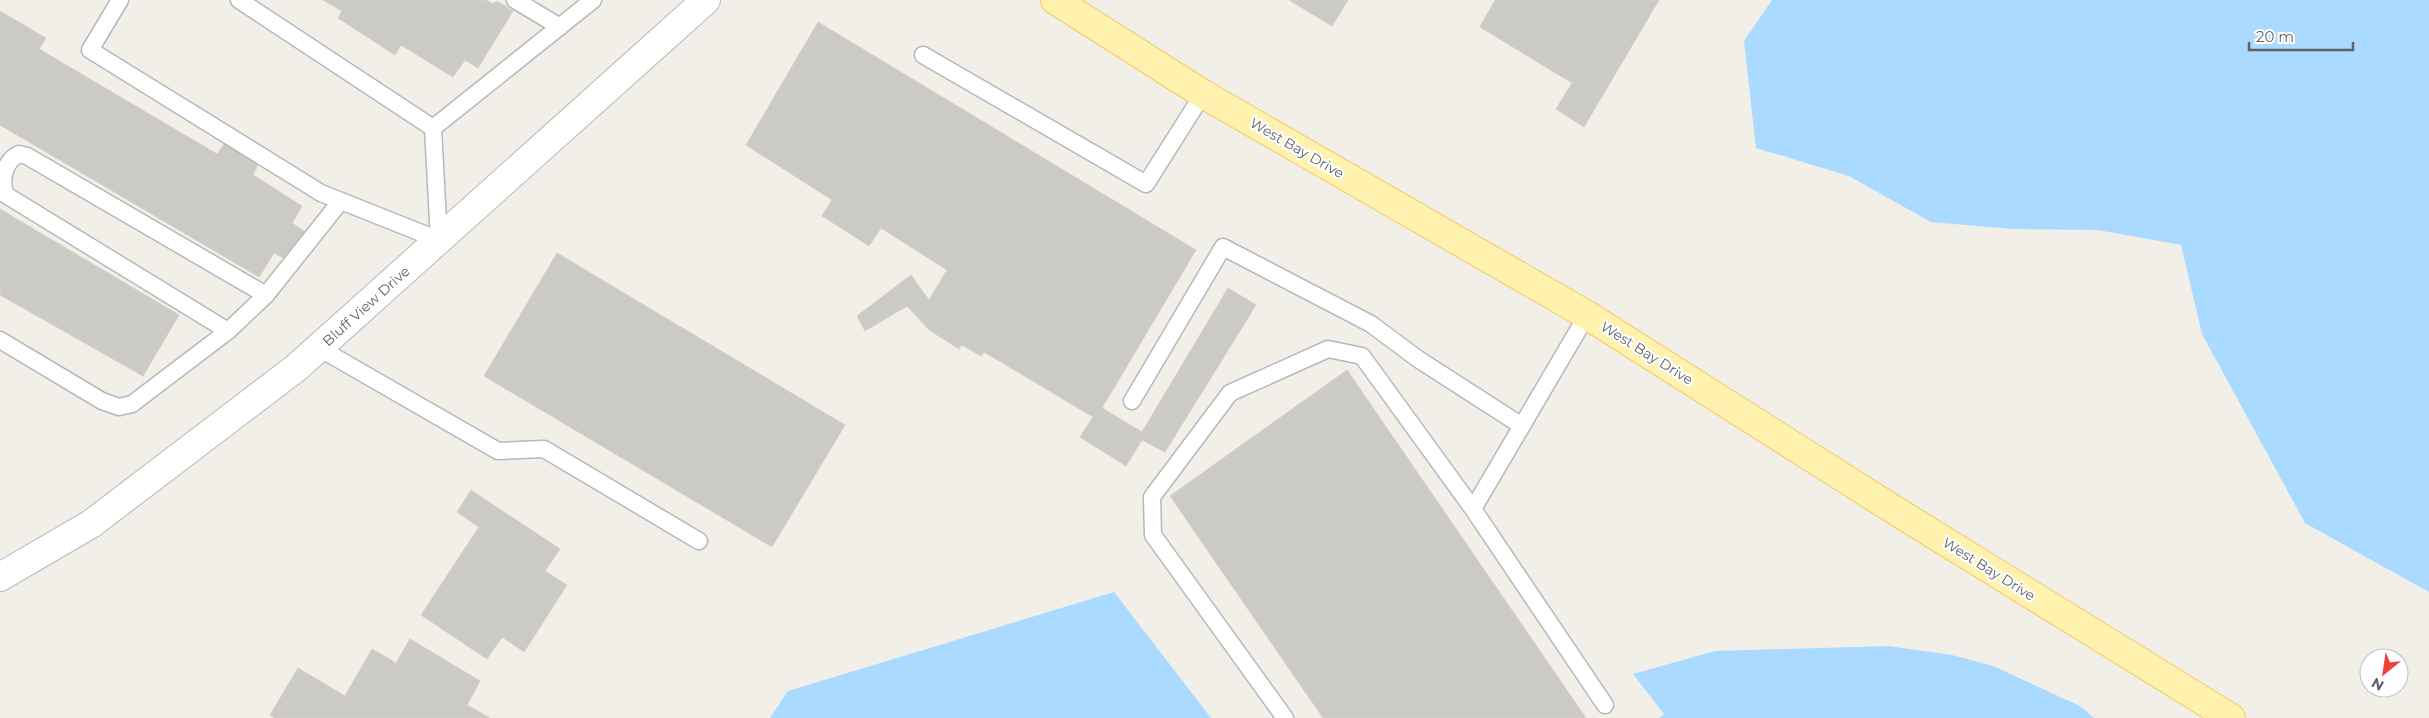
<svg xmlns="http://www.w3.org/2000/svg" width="2429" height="718" viewBox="0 0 2429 718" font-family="Montserrat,sans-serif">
<rect width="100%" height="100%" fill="#f1efe8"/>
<!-- water -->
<path fill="#aadaff" d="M1772 0H2429V592L2305 523 2202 334 2181 245 2098 230 2013 229 1931 222 1849 176 1756 148 1744 41Z
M1114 592 1211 718H770L788 691Z
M1888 646 1952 655 1993 666 2080 706 2094 718H1659L1664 714 1633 674 1715 651Z"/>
<!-- building -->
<path fill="#cccac5" stroke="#d6d1c6" d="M323 0H486L493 4 497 1 513 11 478 68 465 60 453 77 401 45 395 55 338 18 342 11Z
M1289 0H1348L1332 26Z
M1495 0H1659L1584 127 1556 109 1572 83 1480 27Z
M0 11 46 38 39 49 217 154 226 142 258 163 253 175 302 206 292 223 305 232 285 259 274 253 259 277 0 125Z
M818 22 1196 250 1102 408 1142 432 1228 288 1256 305 1165 452 1142 440 1126 466 1080 437 1093 417 984 352 981 356 962 345 959 349 929 330 907 306 865 331 857 316 911 275 929 300 947 270 881 228 869 246 822 216 832 200 746 145Z
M0 209 179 315 143 376 0 295Z
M557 253 845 425 772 547 484 376Z
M1347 370 1586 718H1323L1170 496Z
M471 490 560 549 545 571 567 585 524 652 502 637 487 659 421 615 479 527 457 512Z
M410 639 480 681 467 705 490 718H275L270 715 298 668 345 696 372 649 396 663Z"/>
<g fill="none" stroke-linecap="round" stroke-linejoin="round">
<!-- service casing -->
<g stroke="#b5b8bc" stroke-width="19">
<path id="service" d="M120 0 90 50 321 193 439 240 433 128 239 0
M515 0 560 27
M923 55 1146 184 1203 94
M433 128 593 0
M228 331 6 195C0 182 4 161 19 154L27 156 266 295
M0 340 102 401 119 407 132 404 228 331 266 295 340 202
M319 348 498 451 544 449 699 541
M1132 401 1223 247 1371 324 1418 359 1522 426
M1473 509 1605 705
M1285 718 1153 535 1152 497 1230 393 1328 349 1362 356 1473 509 1587 315"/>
</g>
<!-- minor casing -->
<g stroke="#b5b8bc" stroke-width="30">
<path id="minor" d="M0 577 91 524 296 368 706 0"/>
</g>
<!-- primary casing -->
<g stroke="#f2c960" stroke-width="30">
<path id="primary" d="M1055 0 1203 94 1587 315 1896 511 2231 718"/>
</g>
<!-- service -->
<use href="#service" stroke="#fff" stroke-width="16"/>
<!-- minor -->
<use href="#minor" stroke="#fff" stroke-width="28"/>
<!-- primary -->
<use href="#primary" stroke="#fff2af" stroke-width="28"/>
</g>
<g text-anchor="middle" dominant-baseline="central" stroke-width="4.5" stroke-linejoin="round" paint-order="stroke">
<!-- street labels -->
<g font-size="14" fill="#5f6368" stroke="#fff">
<text transform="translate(1297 148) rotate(30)">West Bay Drive</text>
<text transform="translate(366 306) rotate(-42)">Bluff View Drive</text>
<text transform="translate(1647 353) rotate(32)">West Bay Drive</text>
<text transform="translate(1989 569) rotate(32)">West Bay Drive</text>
</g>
</g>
<!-- north arrow -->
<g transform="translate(2384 673) rotate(210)"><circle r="24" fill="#ffffff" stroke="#bfc1c3"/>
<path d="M0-4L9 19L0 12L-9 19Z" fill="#ea4335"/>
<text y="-8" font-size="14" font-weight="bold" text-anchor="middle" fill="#5f6368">N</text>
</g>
<!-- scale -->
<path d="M2249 42v8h104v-8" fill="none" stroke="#5f6368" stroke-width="2.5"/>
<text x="2256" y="42" font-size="15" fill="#5f6368" stroke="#ffffff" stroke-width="4" paint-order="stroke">20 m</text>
</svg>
